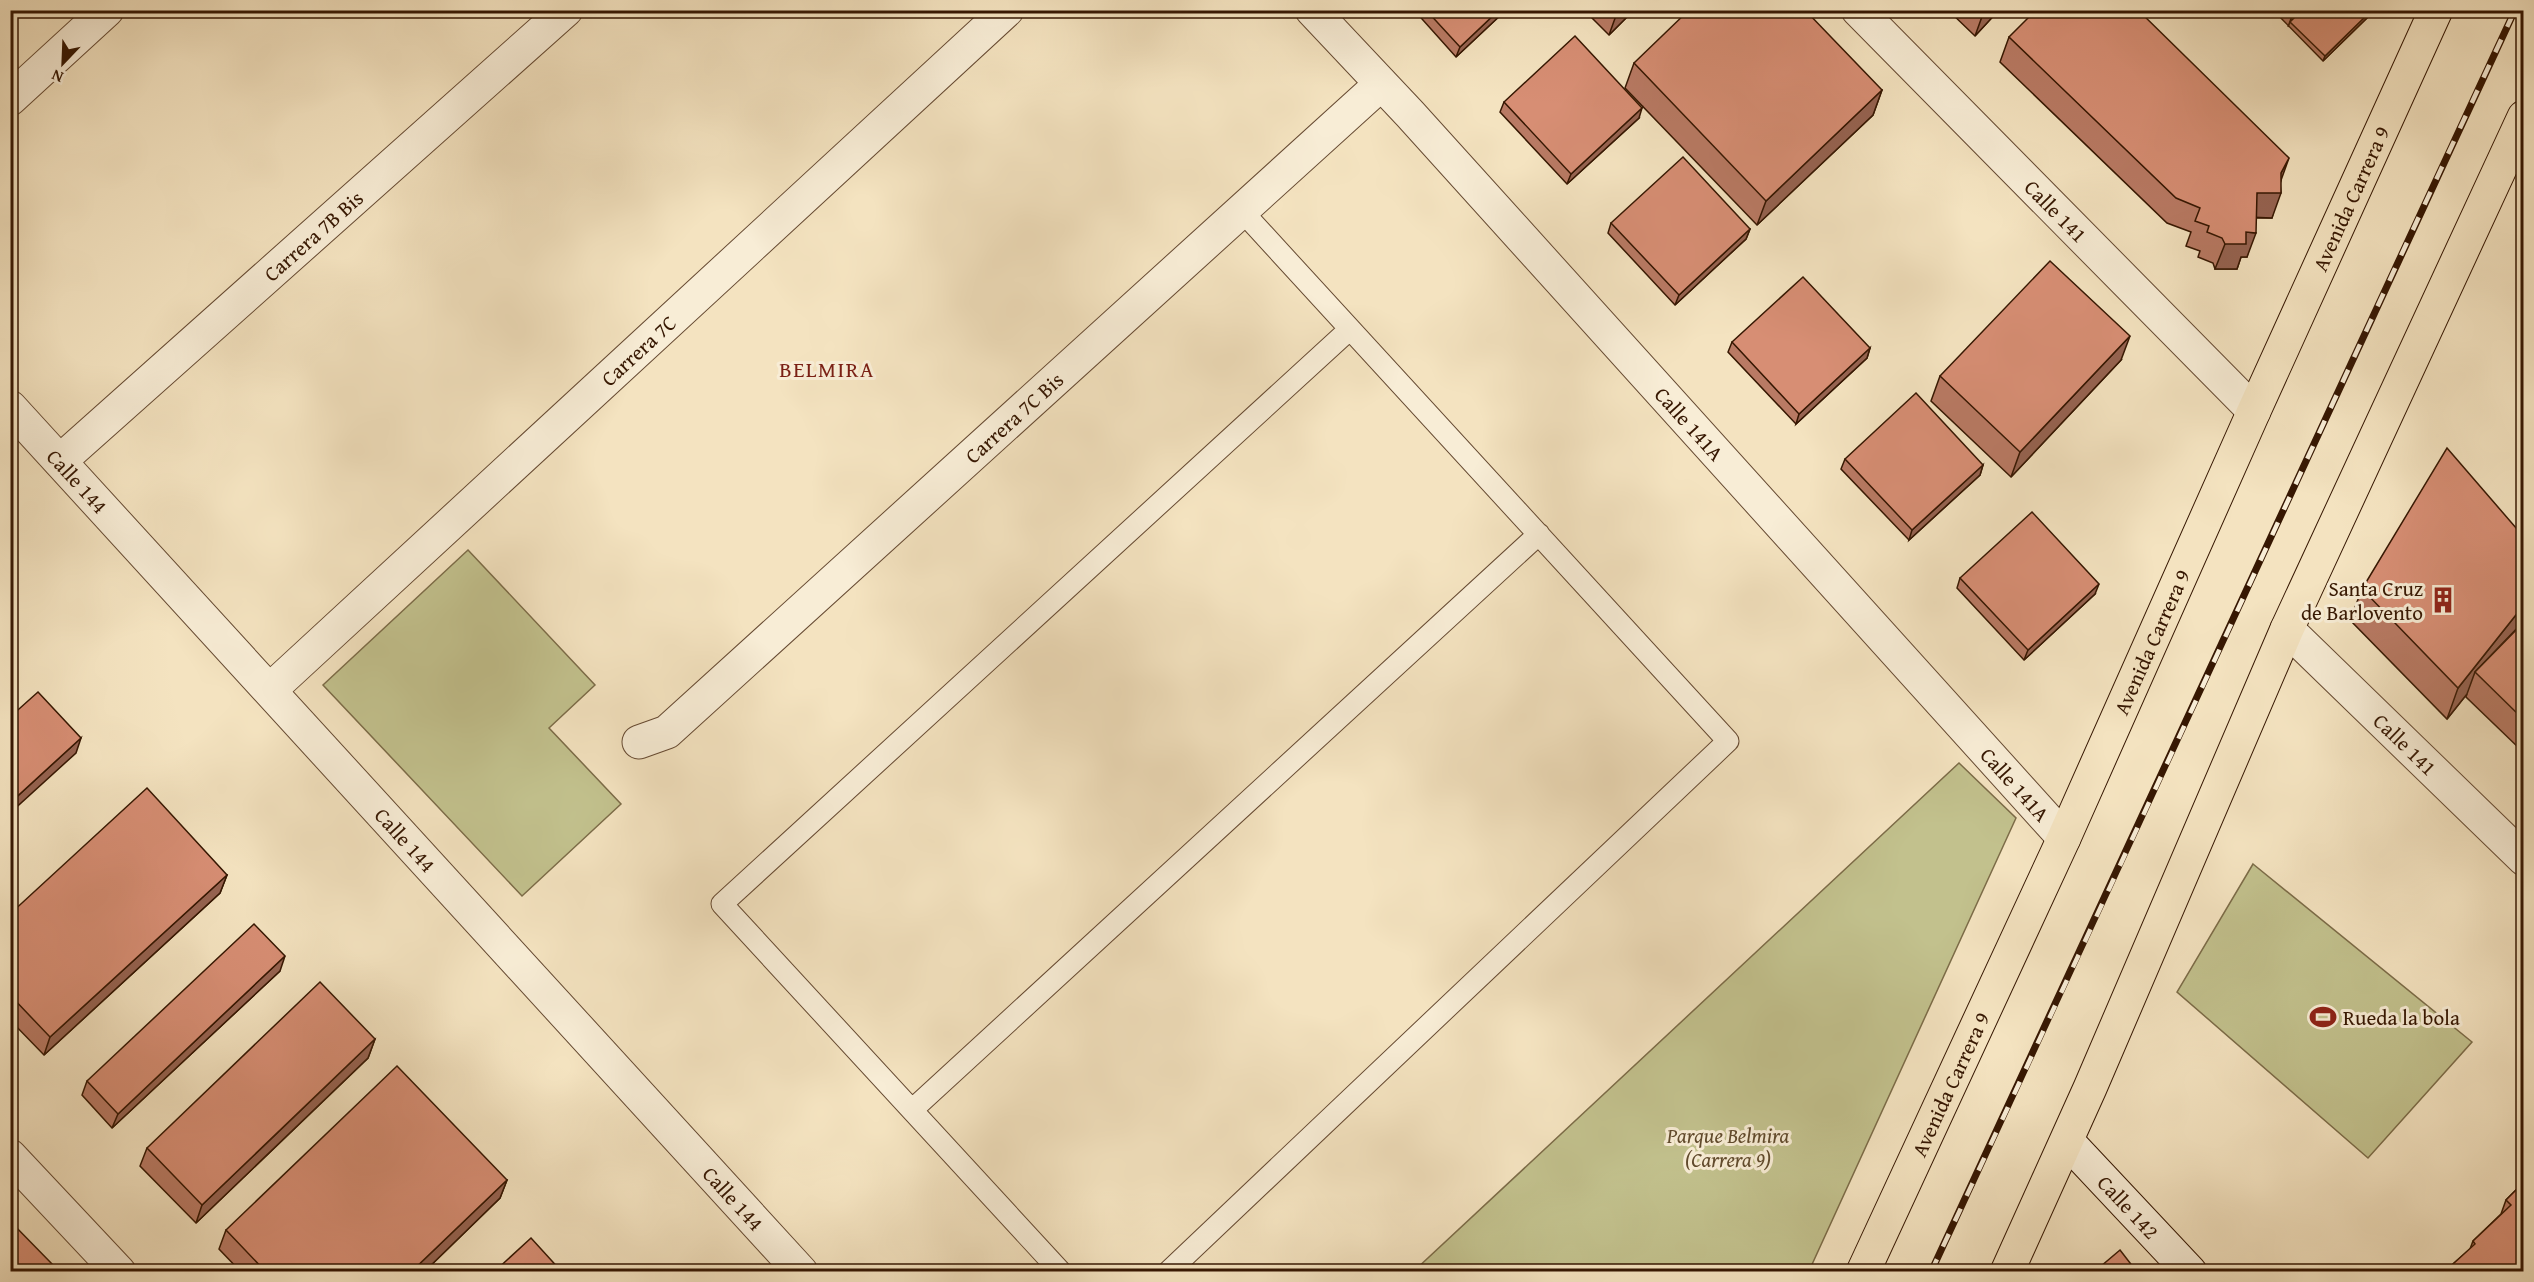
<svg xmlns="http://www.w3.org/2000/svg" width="2534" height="1282" viewBox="0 0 2534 1282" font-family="'Gentium Book Plus',serif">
<rect width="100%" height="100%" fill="#f4e3c0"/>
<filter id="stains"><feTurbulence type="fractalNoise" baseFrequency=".00333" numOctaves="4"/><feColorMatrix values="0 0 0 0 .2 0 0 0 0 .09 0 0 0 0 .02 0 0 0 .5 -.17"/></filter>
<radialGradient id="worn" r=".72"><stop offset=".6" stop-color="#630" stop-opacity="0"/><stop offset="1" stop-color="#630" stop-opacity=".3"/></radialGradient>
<!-- green -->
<path fill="#c2c18d" stroke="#7c6c48" stroke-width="1.5" d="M468 550 595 685 549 728 621 804 522 896 323 685Z
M1959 763 2016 818 1809 1271H1414Z
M2253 864 2472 1042 2368 1158 2177 992Z"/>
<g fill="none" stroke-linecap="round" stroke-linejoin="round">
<!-- service casing -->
<g stroke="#664a32" stroke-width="23">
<path id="service" d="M912 1110 1539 534
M1061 1272 722 904 1350 329
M1168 1272 1728 741 1241 210"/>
</g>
<!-- minor casing -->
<g stroke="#664a32" stroke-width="35">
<g id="minor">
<path id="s1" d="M1312 10 1410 114 2064 838"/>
<path id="s2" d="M1858 10 2254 411"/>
<path d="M10 99 107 10"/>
<path id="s3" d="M10 407 801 1272"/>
<path id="s4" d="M60 461 566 10"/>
<path id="s5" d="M2287 629 2524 859"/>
<path id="s6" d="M270 690 1007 10"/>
<path id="s7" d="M639 742 667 732 1381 84"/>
<path d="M10 1156 119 1272"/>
</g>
</g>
<!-- secondary casing -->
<g stroke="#361702" stroke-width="35">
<g id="secondary">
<path id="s8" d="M2067 1141 2190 1272"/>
</g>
</g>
<!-- primary casing -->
<g stroke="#361702" stroke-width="35">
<g id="primary">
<path id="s9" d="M1863 1272 2064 838 2254 411 2436 10"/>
<path d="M2007 1272 2090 1088 2287 629 2524 117"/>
</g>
</g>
<!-- service -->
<use href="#service" stroke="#f8edd6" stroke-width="21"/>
<!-- minor -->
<use href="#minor" stroke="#f8edd6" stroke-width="33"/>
<!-- secondary -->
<use href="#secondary" stroke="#f8edd6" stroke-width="33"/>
<!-- primary -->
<use href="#primary" stroke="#f4e3c0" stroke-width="33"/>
<!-- rail casing -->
<g stroke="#361702" stroke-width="7">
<path id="rail" d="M1931 1272C2128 852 2319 430 2515 10"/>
</g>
<!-- rail -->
<use href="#rail" stroke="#f8edd6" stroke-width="4.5" stroke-dasharray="14" stroke-linecap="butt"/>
</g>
<!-- wall -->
<path fill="#b97a64" stroke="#361702" stroke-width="1.5" d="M1414 10H1506L1456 57Z
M1584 10H1634L1609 35Z
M1948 10H1999L1975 36Z
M2273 10H2373L2371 14 2323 61Z
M2009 37 2281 180 2272 218H2256L2247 257H2241L2237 269H2215L2213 263 2198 257 2200 251 2186 246 2191 232 2167 223 2000 62Z
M1634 63 1882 90 1873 115 1757 225 1625 88Z
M1504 102 1639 118 1567 184 1500 112Z
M1611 223 1750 229 1746 239 1675 305 1608 233Z
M1732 342 1870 348 1867 358 1796 424 1728 352Z
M2121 360 2011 477 1931 401 1940 376Z
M1845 459 1983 465 1980 475 1909 540 1841 469Z
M1960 578 2095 594 2024 660 1957 588Z
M2362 589 2523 623V748L2521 750 2466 697 2467 694 2447 719 2350 620Z
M227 875 220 893 44 1055 10 1020V914Z
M280 971 112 1128 82 1095 87 1081Z
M375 1039 368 1058 196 1223 140 1166 147 1148Z
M507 1180 500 1198 424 1272H241L219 1249 226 1230Z
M2523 1183V1272H2451L2453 1264 2470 1249 2473 1241 2501 1214 2506 1200Z"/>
<!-- shaded-wall -->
<path fill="#966351" stroke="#361702" stroke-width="1.5" d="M1499 10H1506L1456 57 1460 47Z
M1618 10H1634L1609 35Z
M1984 10H1999L1975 36 1984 11Z
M2296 10H2305L2290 22 2288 27 2293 13Z
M2372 10 2371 14 2323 61 2325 56Z
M1882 90 1873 115 1757 225 1766 201Z
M1642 108 1639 118 1567 184 1571 174Z
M2289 158 2280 183 2281 193 2272 218 2248 217 2257 193 2281 173Z
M1750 229 1746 239 1675 305 1679 295Z
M2246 232 2256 233 2247 257H2241L2237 269H2215L2225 244Z
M2130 336 2121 360 2011 477 2020 452Z
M1870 348 1867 358 1796 424 1799 414Z
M1983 465 1980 475 1909 540 1912 530Z
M2099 584 2095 594 2024 660 2028 650Z
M2523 606V622L2475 672 2467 694 2447 719 2458 688Z
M81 738 76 753 10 813V803Z
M227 875 220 893 44 1055 50 1037Z
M285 956 280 971 112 1128 118 1114Z
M375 1039 368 1058 196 1223 202 1205Z
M507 1180 500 1198 424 1272H411Z"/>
<!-- building -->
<path fill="#d78e74" stroke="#361702" stroke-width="1.5" d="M1426 10H1499L1460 47Z
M1689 10H1805L1882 90 1766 201 1634 63Z
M2036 10H2138L2289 158 2281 173V193H2257L2256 233 2246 232V244H2225L2222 238 2207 232 2209 226 2195 221 2200 208 2176 198 2009 37Z
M2302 10H2372L2325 56 2290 22Z
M1575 36 1642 108 1571 174 1504 102Z
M1683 157 1750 229 1679 295 1611 223Z
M2050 261 2130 336 2020 452 1940 376Z
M1803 277 1870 348 1799 414 1732 342Z
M1916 393 1983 465 1912 530 1845 459Z
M2447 448 2523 536V606L2458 688 2362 589Z
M2032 512 2099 584 2028 650 1960 578Z
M2523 623V719L2475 672Z
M38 692 81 738 10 803V717Z
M147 788 227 875 50 1037 10 995V914Z
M254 924 285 956 118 1114 87 1081Z
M320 982 375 1039 202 1205 147 1148Z
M397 1066 507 1180 411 1272H266L226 1230Z
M2523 1183V1272H2461L2453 1264 2475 1244 2473 1241 2511 1205 2506 1200Z
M10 1221 54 1266 48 1272H10Z
M531 1238 562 1272H494Z
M2120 1250 2137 1272H2094Z"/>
<!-- icons -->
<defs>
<g id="building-bare" transform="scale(2.07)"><path d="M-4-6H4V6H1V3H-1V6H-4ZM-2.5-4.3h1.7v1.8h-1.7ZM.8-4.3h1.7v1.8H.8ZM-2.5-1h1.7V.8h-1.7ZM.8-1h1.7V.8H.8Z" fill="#8f2418" stroke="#f8edd6" stroke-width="2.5" paint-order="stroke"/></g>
<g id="stadium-bare" transform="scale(2.07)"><path d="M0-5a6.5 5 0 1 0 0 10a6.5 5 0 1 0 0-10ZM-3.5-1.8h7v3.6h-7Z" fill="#8f2418" stroke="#f8edd6" stroke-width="2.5" paint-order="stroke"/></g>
</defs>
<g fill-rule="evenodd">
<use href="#building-bare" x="2443" y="600"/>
<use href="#stadium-bare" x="2323" y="1017"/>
</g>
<g text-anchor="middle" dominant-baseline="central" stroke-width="6" stroke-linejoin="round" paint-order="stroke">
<!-- street labels -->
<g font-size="21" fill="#361702" stroke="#f8edd6">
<text stroke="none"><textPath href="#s9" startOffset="1179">Avenida Carrera 9</textPath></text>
<text stroke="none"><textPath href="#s2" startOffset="282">Calle 141</textPath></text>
<text stroke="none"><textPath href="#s4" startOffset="339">Carrera 7B Bis</textPath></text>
<text stroke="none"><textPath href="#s6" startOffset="501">Carrera 7C</textPath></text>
<text stroke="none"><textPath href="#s7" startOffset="498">Carrera 7C Bis</textPath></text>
<text stroke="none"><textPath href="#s1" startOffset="560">Calle 141A</textPath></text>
<text stroke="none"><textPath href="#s3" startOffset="100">Calle 144</textPath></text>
<text stroke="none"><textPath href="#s9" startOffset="693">Avenida Carrera 9</textPath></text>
<text stroke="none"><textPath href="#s5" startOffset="165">Calle 141</textPath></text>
<text stroke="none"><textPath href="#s1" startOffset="1046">Calle 141A</textPath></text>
<text stroke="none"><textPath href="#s3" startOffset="586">Calle 144</textPath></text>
<text stroke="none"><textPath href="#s9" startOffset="207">Avenida Carrera 9</textPath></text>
<text stroke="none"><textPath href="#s3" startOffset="1072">Calle 144</textPath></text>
<text stroke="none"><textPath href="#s8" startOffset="90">Calle 142</textPath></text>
</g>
<!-- poi labels -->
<g font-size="21" fill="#361702" stroke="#f8edd6" text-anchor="end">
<text x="2423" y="588">Santa Cruz<tspan x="2423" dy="24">de Barlovento</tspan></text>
<text x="2343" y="1017" text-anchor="start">Rueda la bola</text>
</g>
<!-- park labels -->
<g font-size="21" font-style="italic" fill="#604a2c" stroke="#f8edd6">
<text x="1728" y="1135">Parque Belmira<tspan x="1728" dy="24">(Carrera 9)</tspan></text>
</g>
<!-- neighbourhood labels -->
<g font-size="22" letter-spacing="1.5" fill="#7a1f14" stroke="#f8edd6">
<text x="827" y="369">BELMIRA</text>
</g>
</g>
<!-- margin -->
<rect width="2534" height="1282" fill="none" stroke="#f4e3c0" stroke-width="36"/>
<rect x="12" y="12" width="2510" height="1258" fill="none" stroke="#361702" stroke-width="3"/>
<rect x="18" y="18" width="2498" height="1246" fill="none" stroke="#361702" stroke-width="1.5"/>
<!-- north arrow -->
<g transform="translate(63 63) rotate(203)" stroke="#f8edd6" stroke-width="4.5" paint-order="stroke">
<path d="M0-4.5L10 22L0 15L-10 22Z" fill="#361702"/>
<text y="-9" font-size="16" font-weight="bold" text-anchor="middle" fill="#361702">N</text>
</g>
<rect width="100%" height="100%" filter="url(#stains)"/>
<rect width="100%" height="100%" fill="url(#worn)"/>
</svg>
